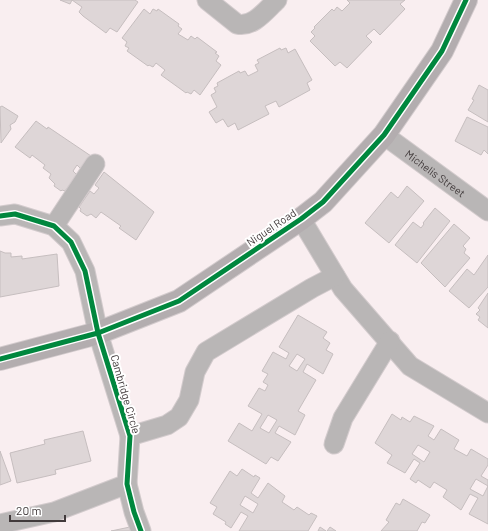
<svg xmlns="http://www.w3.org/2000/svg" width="488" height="531" viewBox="0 0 488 531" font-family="Barlow,sans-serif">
<rect width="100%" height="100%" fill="#f9eef0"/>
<!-- building -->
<path fill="#ded6d7" stroke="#c6bebf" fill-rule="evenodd" d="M60 0H135L138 2 117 32 110 28 106 33 83 16 79 12 82 7 72 0 70 4Z
M347 0H405L400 4 405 9 380 35 374 29 366 36 372 42 347 68 340 62 335 66 310 41 315 36 311 32 315 28 314 27 332 9 334 11 337 7 342 11 350 3Z
M144 9 150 14 153 9 157 11 158 9 179 24 178 26 182 29 178 34 188 40 191 36 195 39 197 37 217 52 215 53 219 56 216 61 221 65 200 95 194 90 191 94 187 92 186 93 161 75 165 70 156 63 153 67 149 65 148 66 127 51 129 48 125 46 127 42 122 38Z
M280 48 281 50 286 48 288 53 295 49 312 80 307 83 310 90 279 107 276 101 265 106 269 114 238 130 235 123 228 127 223 119 216 123 209 112 217 107 211 95 216 92 214 88 218 86 217 83 239 71 240 73 245 71 248 76 258 71 255 65 259 63 257 60Z
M479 85 488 90V122L468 110 474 100 472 99Z
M2 106 18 116 15 122 10 125 11 129 1 143 0 107Z
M467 117 488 127V154L484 150 481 155 455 141Z
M36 121 47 129 48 127 91 156 81 169 77 165 73 171 77 175 65 191 62 190 61 191 54 186 55 184 49 178 51 174 43 168 45 165 32 155 30 158 15 147Z
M104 172 154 212 136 240 119 228 121 226 101 212 96 218 91 214 87 216 80 211 81 209 79 207 90 191 94 194 99 188 95 185Z
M407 186 424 201 389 243 365 223 391 192 398 198Z
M435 208 450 221 417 263 395 245 413 222 421 228 424 224 423 223Z
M454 224 470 238 463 246 466 249 464 253 470 258 445 287 421 263Z
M0 251 5 253H11V257L22 256V259L57 254 59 286 0 297Z
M488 255V287L469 308 449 291 467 269 474 275Z
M488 293V328L478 320 480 317 476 314 480 310 478 308Z
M298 315 327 332 323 338 330 343 326 350 333 354 323 374 307 364 303 372 316 380 298 411 305 415 295 435 279 426 275 433 291 442 278 461 271 457 266 464 228 441 239 423 252 431 262 414 248 406 259 388 265 391 268 385 263 382 268 374 262 371 273 352 286 359 289 353 279 347ZM297 354 305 359 297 371 289 366ZM268 415 277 420 269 433 260 428Z
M392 414 401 420 402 417 410 422 414 416 434 426 428 436 434 440 441 429 459 440 454 449 467 456 471 449 488 459V465L481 476 488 480V486L476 479 470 489 483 496 488 486V524L469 514 478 498 470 494 461 510 443 497 447 490 434 482 430 488 418 480 416 483 410 479 420 463 414 459 405 473 387 463 392 455 375 443ZM418 445 430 452 424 462 412 454Z
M83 431 91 461 55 470 56 474 17 483 10 453 45 444 44 440Z
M0 451 11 481 0 485Z
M242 469 254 477 255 475 260 478 251 493 258 498 268 483 285 496 282 502 294 510 297 507 309 515 311 513 317 516 308 531H239L248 516 241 512 231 528 225 524 226 522 213 514 217 507 210 503 230 471 237 476ZM245 496 258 504 253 513 240 505Z
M403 499 430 515 425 523 422 522 417 531H381L389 522 386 520 396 503 400 505Z
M130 527 131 531H111Z
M320 527 326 531H318Z
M330 527 336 531H327Z"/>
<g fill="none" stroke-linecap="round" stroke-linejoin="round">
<!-- minor casing -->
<g stroke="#d3cbcd" stroke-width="21">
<g id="minor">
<path d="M207 0 237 24C253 28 266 10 277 0"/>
<path id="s1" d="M384 135 488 211"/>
<path d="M0 216 15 214 54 226 71 242 85 271 98 333 130 436 127 484 134 512 141 531"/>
<path d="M301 219 343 289 410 366 488 413"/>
<path d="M54 226 95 164"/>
<path d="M130 436 167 425 179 417 189 400 195 372 206 352 312 288 335 276"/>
<path d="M334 444 343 418 390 341"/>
<path d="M0 524 54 512 127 484"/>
</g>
</g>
<!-- major casing -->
<g stroke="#d3cbcd" stroke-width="24">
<path id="major" d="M0 359 98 333 179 301 301 219 323 202 384 135 442 51 466 0"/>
</g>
<!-- minor -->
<use href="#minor" stroke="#b9b6b6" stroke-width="19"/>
<!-- major -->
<use href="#major" stroke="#b3adaf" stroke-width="22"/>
<!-- cycleway casing -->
<g stroke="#fff" stroke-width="8">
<path id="cycleway" d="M0 216 15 214 54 226 71 242 85 271 98 333 130 436 127 484 134 512 141 531
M0 359 98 333 179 301 301 219 323 202 384 135 442 51 466 0"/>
</g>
<!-- cycleway -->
<use href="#cycleway" stroke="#00873e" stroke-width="5"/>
</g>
<g text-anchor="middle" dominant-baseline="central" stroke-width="4" stroke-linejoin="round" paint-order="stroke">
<!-- street labels -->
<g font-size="11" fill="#413a3b" stroke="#fff">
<text stroke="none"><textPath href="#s1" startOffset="64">Michelis Street</textPath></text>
<text transform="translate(271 227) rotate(-34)">Niguel Road</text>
<text transform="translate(126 394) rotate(74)">Cambridge Circle</text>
</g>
</g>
<!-- scale -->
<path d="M10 515v6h55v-6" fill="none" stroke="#413a3b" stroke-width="2"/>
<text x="16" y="515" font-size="12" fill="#413a3b" stroke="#ffffff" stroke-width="3" paint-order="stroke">20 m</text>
</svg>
